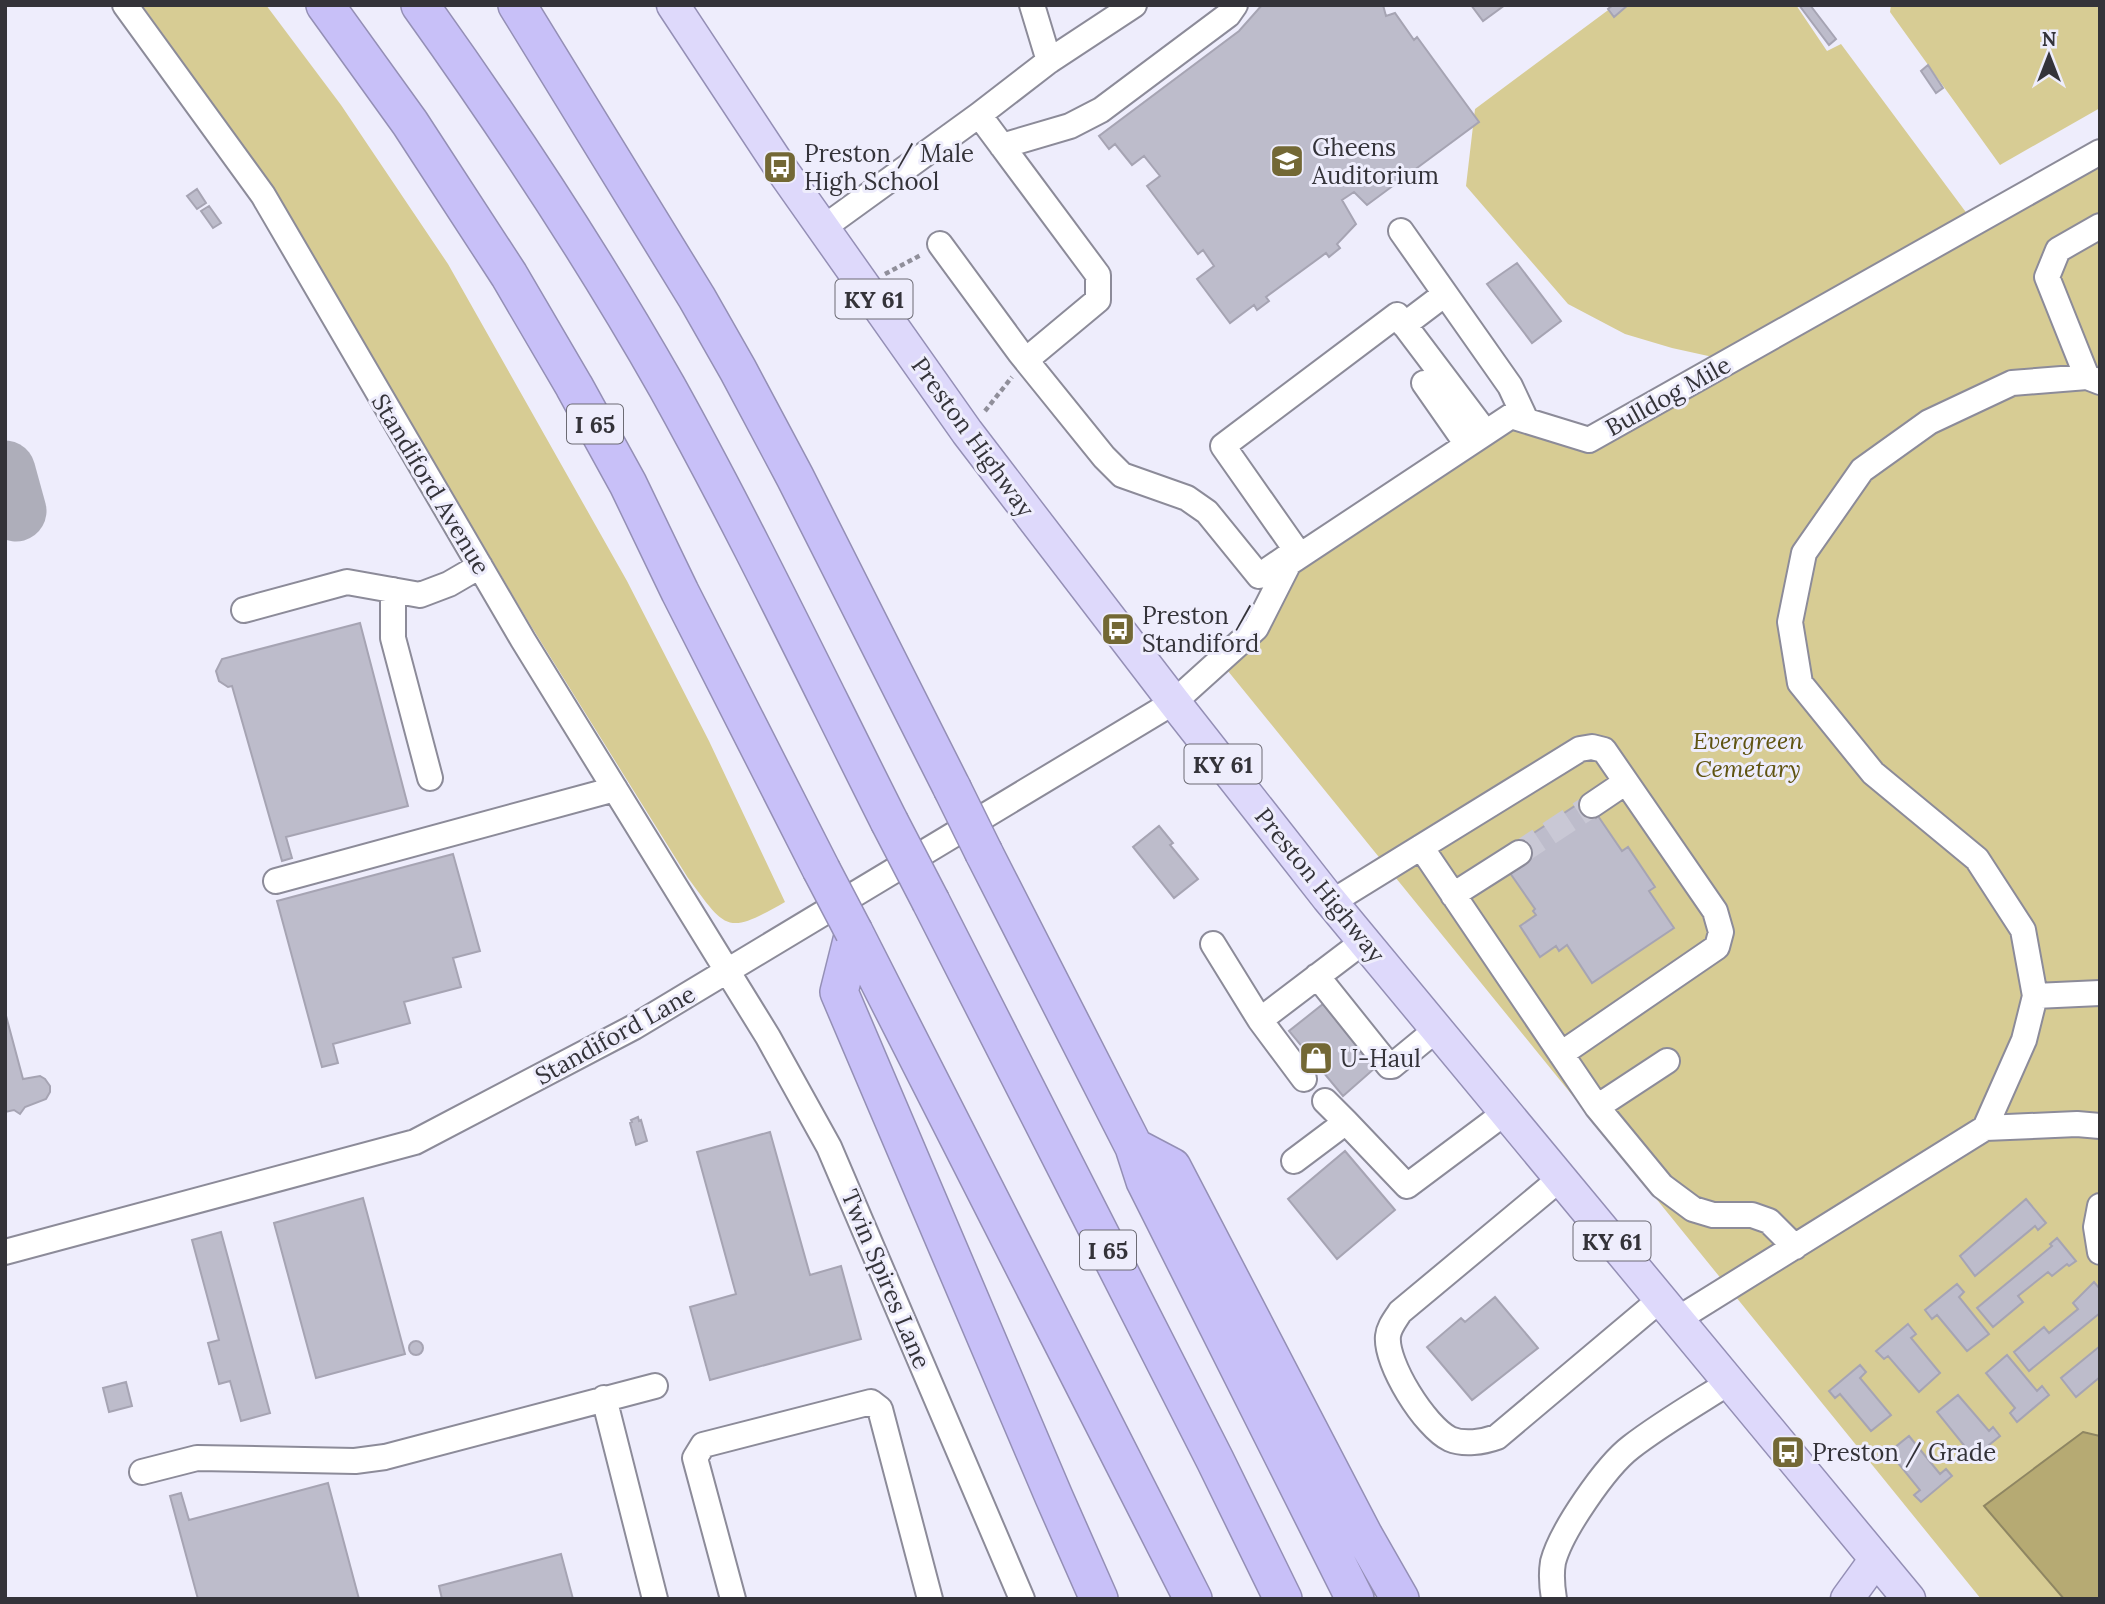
<svg xmlns="http://www.w3.org/2000/svg" width="2105" height="1604" viewBox="0 0 2105 1604" font-family="Lora,serif">
<rect width="100%" height="100%" fill="#eeedfc"/>
<!-- green -->
<path fill="#d7cc94" d="M142 5H266L341 105 448 264 627 581 709 741 785 902C727 935 727 931 688 878L531 626 344 310 243 146Z
M1615 5H1796L1827 51 1841 44 1968 215 1722 359 1672 348 1625 334 1568 304 1466 186 1475 109Z
M1891 5H2100V108L2000 165 1890 12Z
M2100 153V1599H1981L1219 660 1289 563 1511 416 1589 440Z"/>
<!-- water -->
<path fill="#b6aa73" stroke="#8f8662" stroke-width="2" d="M2083 1432 2100 1436V1599H2064L1984 1506Z"/>
<g fill="none" stroke-linecap="round" stroke-linejoin="round">
<!-- taxiway -->
<path stroke="#aeaeba" stroke-width="61" d="M5 471 16 511"/>
</g>
<!-- building -->
<path fill="#bdbccb" stroke="#a6a4b3" stroke-width="2" d="M1262 5H1383L1386 16 1395 13 1414 40 1417 37 1479 122 1367 205 1354 192 1342 200 1356 224 1337 244 1340 248 1329 257 1326 253 1266 297 1269 301 1257 310 1254 305 1230 323 1197 279 1214 266 1203 250 1198 254 1147 186 1160 176 1144 156 1132 165 1115 144 1109 149 1099 136 1239 31Z
M1471 5H1505L1483 21Z
M1613 5H1628L1614 17 1608 9Z
M1799 5H1810L1836 39 1829 45Z
M1928 65 1943 88 1936 93 1921 71Z
M197 189 206 203 197 209 187 196Z
M209 206 221 223 213 228 201 211Z
M1517 263 1561 321 1532 343 1487 284Z
M360 623 408 806 286 837 292 858 282 861 232 686 228 687 219 681 216 671 222 659Z
M1584 800 1596 818 1598 816 1622 851 1628 847 1655 887 1649 891 1674 928 1592 983 1567 945 1559 951 1556 946 1540 957 1520 926 1536 915 1533 911 1535 909 1510 873 1528 861 1517 844Z
M1159 826 1173 843 1170 845 1198 879 1174 898 1133 847Z
M453 854 480 951 453 958 461 987 404 1002 410 1023 333 1044 338 1063 322 1067 277 901Z
M1323 1004 1375 1068 1343 1096 1289 1031Z
M5 1012 23 1079 40 1076 45 1079 50 1086V1092L46 1099 25 1107 20 1114 14 1110 5 1112Z
M638 1117 639 1121 641 1120 647 1141 636 1145 630 1123 632 1122 631 1120Z
M770 1132 810 1275 841 1266 861 1339 710 1380 690 1307 736 1294 697 1152Z
M1345 1151 1395 1210 1337 1259 1288 1199Z
M363 1198 405 1354 316 1378 274 1223Z
M2026 1199 2046 1223 2038 1230 2035 1226 1975 1276 1960 1256Z
M221 1232 270 1413 241 1421 230 1381 219 1384 208 1343 219 1340 192 1240Z
M2057 1238 2076 1261 2069 1266 2067 1264 2052 1276 2048 1272 2018 1296 2023 1302 1993 1327 1977 1308 2052 1246 2050 1244Z
M2094 1282 2100 1289V1313L2029 1371 2014 1352 2044 1327 2049 1333 2078 1309 2073 1303Z
M1957 1284 1964 1292 1959 1297 1989 1334 1967 1351 1937 1315 1932 1319 1925 1310Z
M1495 1297 1538 1348 1472 1400 1427 1347 1461 1318 1465 1322Z
M1908 1324 1916 1334 1911 1338 1940 1373 1919 1392 1888 1356 1884 1359 1876 1351Z
M409 1348a7 7 0 1 1 14 0a7 7 0 1 1-14 0Z
M2100 1346V1377L2076 1397 2061 1378Z
M2007 1355 2037 1391 2042 1386 2049 1395 2017 1422 2010 1413 2015 1408 1986 1373Z
M1860 1365 1866 1372 1860 1378 1891 1415 1871 1431 1840 1394 1835 1398 1829 1391Z
M126 1382 132 1406 109 1412 103 1388Z
M1958 1395 1989 1431 1993 1427 2000 1436 1968 1462 1961 1453 1967 1449 1937 1412Z
M1909 1436 1940 1474 1946 1469 1952 1476 1921 1502 1914 1495 1920 1490 1889 1452Z
M328 1483 359 1599H198L170 1496 181 1493 189 1520Z
M561 1554 573 1599H442L439 1586Z"/>
<g fill="none" stroke-linecap="round" stroke-linejoin="round">
<!-- minor-tunnel -->
<path stroke="#c9c8d5" stroke-width="24" stroke-dasharray="24 12" stroke-linecap="butt" d="M1519 853 1592 805"/>
<!-- minor casing -->
<g stroke="#8c8b99" stroke-width="28">
<path id="minor" d="M125 5 263 195 523 640 768 1037 829 1147 1022 1599
M1032 5 1049 61
M979 115 1049 61 1134 5
M1002 146 1070 126 1101 110 1228 15 1235 5
M823 228 979 115 1098 275V300L1026 360
M1401 231 1510 386 1525 418
M940 244 1020 353 1104 457 1122 475 1187 498 1207 512 1259 576 1294 552
M1404 325 1445 294
M2087 377 2047 277 2058 250 2100 226
M1424 383 1461 436
M1296 550 1223 446 1397 315 1480 425
M393 590V638L430 778
M244 610 347 582 420 595 449 584 480 566
M1592 805 1626 782
M1421 847 1597 1107 1662 1186 1693 1209 1713 1215H1752L1769 1221 1795 1247
M276 881 615 789
M1453 895 1519 853
M1332 902 1580 749 1592 747 1604 750 1715 911 1721 932 1717 947 1561 1054
M1213 944 1260 1020
M1317 976 1389 1066H1392L1437 1029
M2035 996 2100 993
M1304 1079 1260 1020 1364 941
M1325 1101 1346 1122
M1597 1107 1667 1061
M1985 1128 2024 1040 2035 996 2023 930 1977 859 1873 773 1800 683 1790 622 1804 553 1862 470 1929 422 2012 383 2087 377 2100 382
M1294 1161 1346 1122 1407 1186 1506 1112
M1561 1178 1400 1312C1395 1320 1389 1327 1388 1336 1385 1363 1425 1427 1450 1439 1464 1445 1483 1442 1497 1437L1661 1299
M2100 1206 2096 1227 2100 1252
M5 1252 415 1142 634 1027 1174 702 1256 628 1289 563 1511 416 1589 440 2100 152
M1678 1319 1985 1128 2077 1124 2100 1126
M604 1398 655 1599
M142 1472 197 1458 355 1461 385 1457 655 1386
M733 1599 695 1458 703 1445 871 1402 880 1409 930 1599
M1554 1599C1552 1587 1551 1574 1553 1562 1561 1531 1606 1466 1631 1447 1662 1423 1697 1403 1730 1382"/>
</g>
<!-- major casing -->
<g stroke="#948fb5" stroke-width="35">
<path id="major" d="M673 5 780 167 967 432 1174 702 1328 898 1909 1599
M1847 1599 1876 1559"/>
</g>
<!-- highway casing -->
<g stroke="#948fb5" stroke-width="40">
<path id="highway" d="M325 5 410 123 509 275 574 386 628 484 680 592 821 869
M420 5C508 128 592 255 667 387 746 529 816 676 889 821
M517 5 697 298 738 370 795 477 952 788
M984 853 1134 1147 1145 1181 1355 1599
M931 902 1215 1460 1283 1599
M854 932 1193 1599
M854 932 839 992 1054 1497 1099 1599
M1134 1147 1172 1167 1364 1536 1400 1599"/>
</g>
<!-- path -->
<path stroke="#908f9a" stroke-width="4.5" stroke-dasharray="5 3.5" stroke-linecap="butt" d="M885 274 921 255
M985 411 1012 377"/>
<!-- minor -->
<use href="#minor" stroke="#fff" stroke-width="24"/>
<!-- major -->
<use href="#major" stroke="#ded9fb" stroke-width="32"/>
<!-- highway -->
<use href="#highway" stroke="#c8c0f8" stroke-width="37"/>
<!-- highway-bridge casing -->
<g stroke="#948fb5" stroke-width="40" stroke-linecap="butt">
<path id="highway-bridge" d="M952 788 984 853
M889 821 931 902
M821 869 854 932"/>
</g>
<!-- highway-bridge -->
<use href="#highway-bridge" stroke="#c8c0f8" stroke-width="37"/>
</g>
<!-- icons -->
<defs>
<g id="school-square" transform="scale(1.75)"><rect x="-9" y="-9" width="18" height="18" rx="4" fill="#736835" stroke="#eeedfc"/><path d="M0-5L7-2L0 1L-7-2ZM-4 1L0 2.5L4 1V4Q0 6-4 4Z" fill="#fff"/></g>
<g id="bus-square" transform="scale(1.75)"><rect x="-9" y="-9" width="18" height="18" rx="4" fill="#736835" stroke="#eeedfc"/><path d="M-5-6H5V4H4V6H2V4H-2V6H-4V4H-5ZM-3.5-4V0h7V-4ZM-3.5 1.2v1.5H-2V1.2ZM2 1.2v1.5H3.5V1.2Z" fill="#fff"/></g>
<g id="shop-square" transform="scale(1.75)"><rect x="-9" y="-9" width="18" height="18" rx="4" fill="#736835" stroke="#eeedfc"/><path d="M-5-2.5h2.3a2.7 3.5 0 0 1 5.4 0H5L5.5 6h-11ZM-1.5-2.5h3a1.5 2.3 0 0 0-3 0Z" fill="#fff"/></g>
</defs>
<g fill-rule="evenodd">
<use href="#school-square" x="1287" y="161"/>
<use href="#bus-square" x="780" y="167"/>
<use href="#bus-square" x="1118" y="629"/>
<use href="#shop-square" x="1316" y="1058"/>
<use href="#bus-square" x="1788" y="1452"/>
</g>
<g text-anchor="middle" dominant-baseline="central" stroke-width="6" stroke-linejoin="round" paint-order="stroke">
<!-- shield labels -->
<g fill="#eeedfc" stroke="#6c6b74" stroke-width="2">
<rect x="835.5" y="279.5" width="77" height="39" rx="5"/>
<rect x="567" y="404.5" width="56" height="39" rx="5"/>
<rect x="1184.5" y="744.5" width="77" height="39" rx="5"/>
<rect x="1573.5" y="1221.5" width="77" height="39" rx="5"/>
<rect x="1080" y="1230.5" width="56" height="39" rx="5"/>
</g>
<g font-size="23" font-weight="bold" fill="#343339">
<text x="874" y="299">KY 61</text>
<text x="595" y="424">I 65</text>
<text x="1223" y="764">KY 61</text>
<text x="1612" y="1241">KY 61</text>
<text x="1108" y="1250">I 65</text>
</g>
<!-- poi labels -->
<g font-size="24" fill="#343339" stroke="#eeedfc" text-anchor="start">
<text x="1312" y="147">Gheens<tspan x="1312" dy="28">Auditorium</tspan></text>
<text x="804" y="153">Preston / Male<tspan x="804" dy="28">High School</tspan></text>
<text x="1142" y="615">Preston /<tspan x="1142" dy="28">Standiford</tspan></text>
<text x="1340" y="1058">U-Haul</text>
<text x="1812" y="1452">Preston / Grade</text>
</g>
<!-- street labels -->
<g font-size="24" fill="#343339" stroke="#eeedfc">
<text transform="translate(1668 396) rotate(-29)">Bulldog Mile</text>
<text transform="translate(973 437) rotate(54)">Preston Highway</text>
<text transform="translate(431 484) rotate(59)">Standiford Avenue</text>
<text transform="translate(1320 885) rotate(51)">Preston Highway</text>
<text transform="translate(615 1035) rotate(-29)">Standiford Lane</text>
<text transform="translate(886 1279) rotate(67)">Twin Spires Lane</text>
</g>
<!-- park labels -->
<g font-size="24" font-style="italic" fill="#5f5310" stroke="#eeedfc">
<text x="1748" y="740">Evergreen<tspan x="1748" dy="28">Cemetary</tspan></text>
</g>
</g>
<!-- border -->
<rect width="2105" height="1604" fill="none" stroke="#343339" stroke-width="14"/>
<!-- north arrow -->
<g transform="translate(2049 56)" stroke="#eeedfc" stroke-width="5" paint-order="stroke">
<path d="M0-5L12 26L0 18L-12 26Z" fill="#343339"/>
<text y="-10" font-size="19" font-weight="bold" text-anchor="middle" fill="#343339">N</text>
</g>
</svg>
